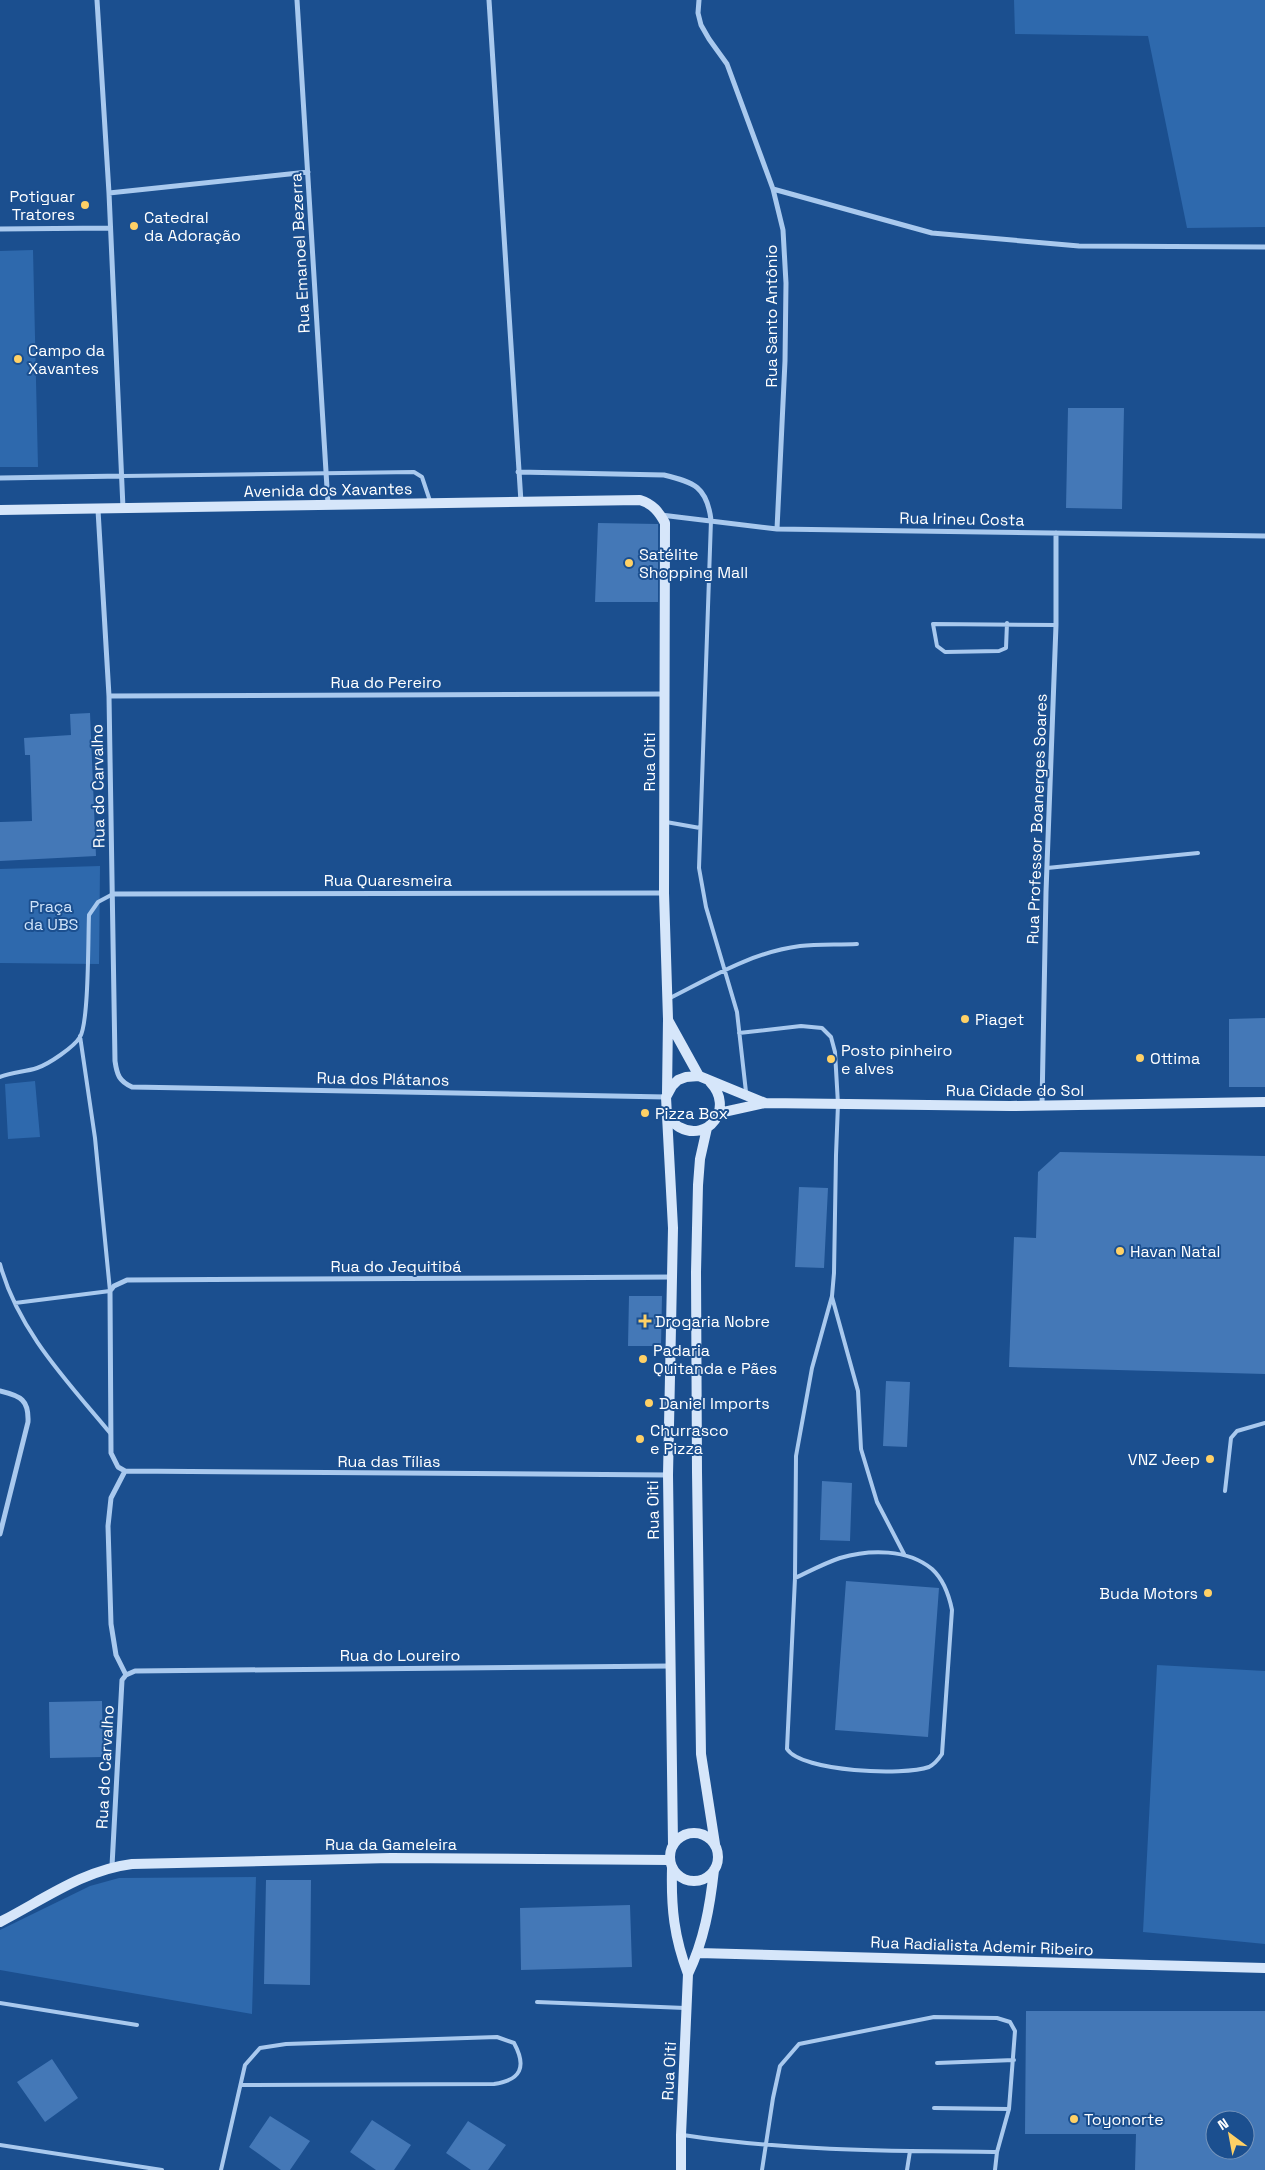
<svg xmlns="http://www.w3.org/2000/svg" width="1265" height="2170" font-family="'Space Grotesk',sans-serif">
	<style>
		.green { fill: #2e69ad }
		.building { fill: #4478b7; fill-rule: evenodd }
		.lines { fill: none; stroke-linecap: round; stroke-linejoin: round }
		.lane { stroke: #a9c9ee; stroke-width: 4 }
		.street { stroke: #a9c9ee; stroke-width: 5 }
		.secondary { stroke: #d6e6fa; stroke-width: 10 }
		.poi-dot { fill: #ffd166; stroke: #1b4f8f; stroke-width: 2 }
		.labels { text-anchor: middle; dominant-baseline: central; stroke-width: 4; stroke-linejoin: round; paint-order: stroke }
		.poi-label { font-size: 16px; fill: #fff; stroke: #1b4f8f; text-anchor: start }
		.street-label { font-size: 16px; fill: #fff; stroke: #1b4f8f }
		.park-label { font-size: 16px; fill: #cfe3fa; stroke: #1b4f8f }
	</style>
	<rect width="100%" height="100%" fill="#1b4f8f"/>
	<!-- green -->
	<path class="green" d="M1014,0H1265V227L1187,228L1148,36L1015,34Z
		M33,250L38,467H0V251Z
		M100,866L99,964L0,963V869Z
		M35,1081L40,1137L8,1139L5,1084Z
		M1157,1665L1265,1671V1944L1143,1932Z
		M256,1877L252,2014L0,1970V1930L90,1886L119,1878Z"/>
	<!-- building -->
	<path class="building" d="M1068,408H1124L1122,509L1066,508Z
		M598,523L658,524V602H595Z
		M90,713L96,856L0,861V822L32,821L30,755H25L24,738L71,735L70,714Z
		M1265,1018V1087H1229V1019Z
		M1060,1152L1265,1156V1374L1009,1367L1014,1237L1036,1238L1038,1172Z
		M799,1187L828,1188L824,1268L795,1267Z
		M629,1296H662L661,1346H628Z
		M886,1381L910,1382L907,1447L883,1446Z
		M822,1481L852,1483L850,1541L820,1540Z
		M846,1581L939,1588L928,1737L835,1730Z
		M102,1701L103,1757L50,1758L49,1702Z
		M266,1880H311L310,1985L264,1984Z
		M630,1905L632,1967L521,1970L520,1908Z
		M1026,2011H1265V2170H1135L1136,2134H1025ZM1215,2120H1245V2150H1215Z
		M52,2059L78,2098L45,2122L17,2082Z
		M270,2116L310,2141L290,2170H281L249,2147Z
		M372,2120L411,2145L394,2170H376L350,2152Z
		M468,2121L506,2145L488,2170H471L446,2153Z"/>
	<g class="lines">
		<!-- lane -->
		<path class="lane" d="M123,476L414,472L422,477L430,501
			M711,520L699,868L706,907L737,1012L746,1092
			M1007,623L1006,648L999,651L945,652L937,646L933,624L1056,625
			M666,822L700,828
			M1047,868L1198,853
			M668,999C710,978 752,952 800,946C818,944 838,945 857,944
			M739,1033L801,1026L822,1028L831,1037L835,1052L838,1104L836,1155L834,1273L832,1296L812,1368L796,1456L795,1578L787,1749C802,1772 904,1776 929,1767C935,1764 938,1760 942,1754L952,1610C949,1595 944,1580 932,1569C908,1549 870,1549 840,1558C825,1563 810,1571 795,1578
			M0,1077C12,1072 25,1072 37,1068C49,1064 74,1047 80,1037C89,1022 88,937 89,915L98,902L113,894
			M0,1264C18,1331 68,1382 111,1434
			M832,1297L858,1391L861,1449L877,1502L904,1554
			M15,1303L110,1291L95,1138L80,1036
			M1225,1491L1231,1438L1237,1431L1265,1423
			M537,2002L685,2008
			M0,2003L137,2025
			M937,2063L1014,2060
			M934,2108L1009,2109
			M683,2135C786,2151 892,2151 997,2152L995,2170
			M0,2145L162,2170
			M221,2170L245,2065L260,2048L286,2044L497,2037L514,2043C527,2067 521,2080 494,2084L241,2085
			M762,2170L773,2098L780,2066L799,2044L934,2017L997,2018L1010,2022L1015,2031L1009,2109L997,2152
			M907,2170L910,2151"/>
		<!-- street -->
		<path class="street" d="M97,0L109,193L123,508
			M297,0L328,504
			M489,0L521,502
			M699,0L698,13L701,25L709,39L727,64L773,189L783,230L786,283L785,361L777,529
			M773,189L932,233L1079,246L1265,247
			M109,193L308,172
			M0,229L110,228
			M518,472L664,475C694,482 707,487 711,520
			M0,478L123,476
			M98,510L109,696L115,1061C117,1075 119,1081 132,1087L666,1097
			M661,515L777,529L1265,536
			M109,696L664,694
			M113,894L664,893
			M1042,1105L1046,892L1056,625V533
			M0,1391C21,1396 29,1400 28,1422L0,1534
			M125,1471L111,1498L108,1526L111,1624L116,1655L126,1675
			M668,1475L125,1471L118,1467L111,1453L110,1291L114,1286L127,1280L672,1277
			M112,1866L122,1680L126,1675L135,1671L671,1666"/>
		<!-- secondary -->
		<path class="secondary" d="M0,510L640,500C653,504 659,512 665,523L664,893L668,1019L667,1093
			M668,1020L699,1076
			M719,1113L765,1103L1010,1106L1265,1102
			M668,1116C671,1119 675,1125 679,1127C708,1143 735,1108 710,1082
			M707,1128L700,1159L698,1185L696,1272L697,1472L701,1754L715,1844
			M670 1857a24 24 0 1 1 48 0a24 24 0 1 1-48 0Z
			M673,1844L668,1475L673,1228L666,1097L672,1086L678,1080L686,1077L699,1076L765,1103
			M672,1868C671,1908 674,1937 688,1974
			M0,1922C43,1900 83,1870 132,1864L391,1858L670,1860
			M698,1953L1265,1968
			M681,2170V2135L688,1974C704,1941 710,1906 714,1870"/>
	</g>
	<!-- markers -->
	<g class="poi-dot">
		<circle cx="85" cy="205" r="5"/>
		<circle cx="134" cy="226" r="5"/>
		<circle cx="18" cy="359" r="5"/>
		<circle cx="629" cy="563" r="5"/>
		<circle cx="965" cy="1019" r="5"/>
		<circle cx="1140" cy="1058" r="5"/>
		<circle cx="831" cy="1059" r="5"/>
		<circle cx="645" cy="1113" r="5"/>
		<circle cx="1120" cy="1251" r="5"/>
		<path d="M642.5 1313.5h5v5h5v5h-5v5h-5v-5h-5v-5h5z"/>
		<circle cx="643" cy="1359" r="5"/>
		<circle cx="649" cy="1403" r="5"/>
		<circle cx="640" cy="1439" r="5"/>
		<circle cx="1210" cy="1459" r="5"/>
		<circle cx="1208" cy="1593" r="5"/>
		<circle cx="1074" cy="2119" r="5"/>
	</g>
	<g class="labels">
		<!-- poi labels -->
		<g class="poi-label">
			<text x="75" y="196" text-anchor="end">Potiguar<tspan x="75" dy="18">Tratores</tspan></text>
			<text x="144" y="217">Catedral<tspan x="144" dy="18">da Adoração</tspan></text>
			<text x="28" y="350">Campo da<tspan x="28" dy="18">Xavantes</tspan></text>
			<text x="639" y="554">Satélite<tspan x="639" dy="18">Shopping Mall</tspan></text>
			<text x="975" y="1019">Piaget</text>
			<text x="841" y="1050">Posto pinheiro<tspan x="841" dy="18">e alves</tspan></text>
			<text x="1150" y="1058">Ottima</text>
			<text x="655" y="1113">Pizza Box</text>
			<text x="1130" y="1251">Havan Natal</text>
			<text x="655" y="1321">Drogaria Nobre</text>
			<text x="653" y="1350">Padaria<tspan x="653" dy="18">Quitanda e Pães</tspan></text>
			<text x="659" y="1403">Daniel Imports</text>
			<text x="650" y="1430">Churrasco<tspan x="650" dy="18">e Pizza</tspan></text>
			<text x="1200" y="1459" text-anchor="end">VNZ Jeep</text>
			<text x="1198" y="1593" text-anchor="end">Buda Motors</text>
			<text x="1084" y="2119">Toyonorte</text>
		</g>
		<!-- street labels -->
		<g class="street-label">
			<text transform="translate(300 253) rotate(-93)">Rua Emanoel Bezerra</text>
			<text transform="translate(771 316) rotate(-90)">Rua Santo Antônio</text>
			<text transform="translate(328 490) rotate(-1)">Avenida dos Xavantes</text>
			<text transform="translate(962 519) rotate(1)">Rua Irineu Costa</text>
			<text x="386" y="682">Rua do Pereiro</text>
			<text transform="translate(649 762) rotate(-90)">Rua Oiti</text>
			<text transform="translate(98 786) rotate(-91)">Rua do Carvalho</text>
			<text transform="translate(1037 819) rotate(-88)">Rua Professor Boanerges Soares</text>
			<text x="388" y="880">Rua Quaresmeira</text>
			<text transform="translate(383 1079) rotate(1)">Rua dos Plátanos</text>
			<text x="1015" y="1090">Rua Cidade do Sol</text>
			<text x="396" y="1266">Rua do Jequitibá</text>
			<text x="389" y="1461">Rua das Tílias</text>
			<text transform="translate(653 1510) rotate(-91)">Rua Oiti</text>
			<text x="400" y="1655">Rua do Loureiro</text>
			<text transform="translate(105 1767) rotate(-87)">Rua do Carvalho</text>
			<text x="391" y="1844">Rua da Gameleira</text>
			<text transform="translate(982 1946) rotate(2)">Rua Radialista Ademir Ribeiro</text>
			<text transform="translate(669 2071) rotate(-87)">Rua Oiti</text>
		</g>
		<!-- park labels -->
		<g class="park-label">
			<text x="51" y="906">Praça<tspan x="51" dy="18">da UBS</tspan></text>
		</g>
	</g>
	<!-- north arrow -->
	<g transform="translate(1230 2135) rotate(328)"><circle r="24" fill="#1b4f8f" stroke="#7695bc"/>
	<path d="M0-4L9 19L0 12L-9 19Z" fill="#ffd166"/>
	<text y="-8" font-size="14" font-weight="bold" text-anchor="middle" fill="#ffffff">N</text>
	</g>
</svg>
